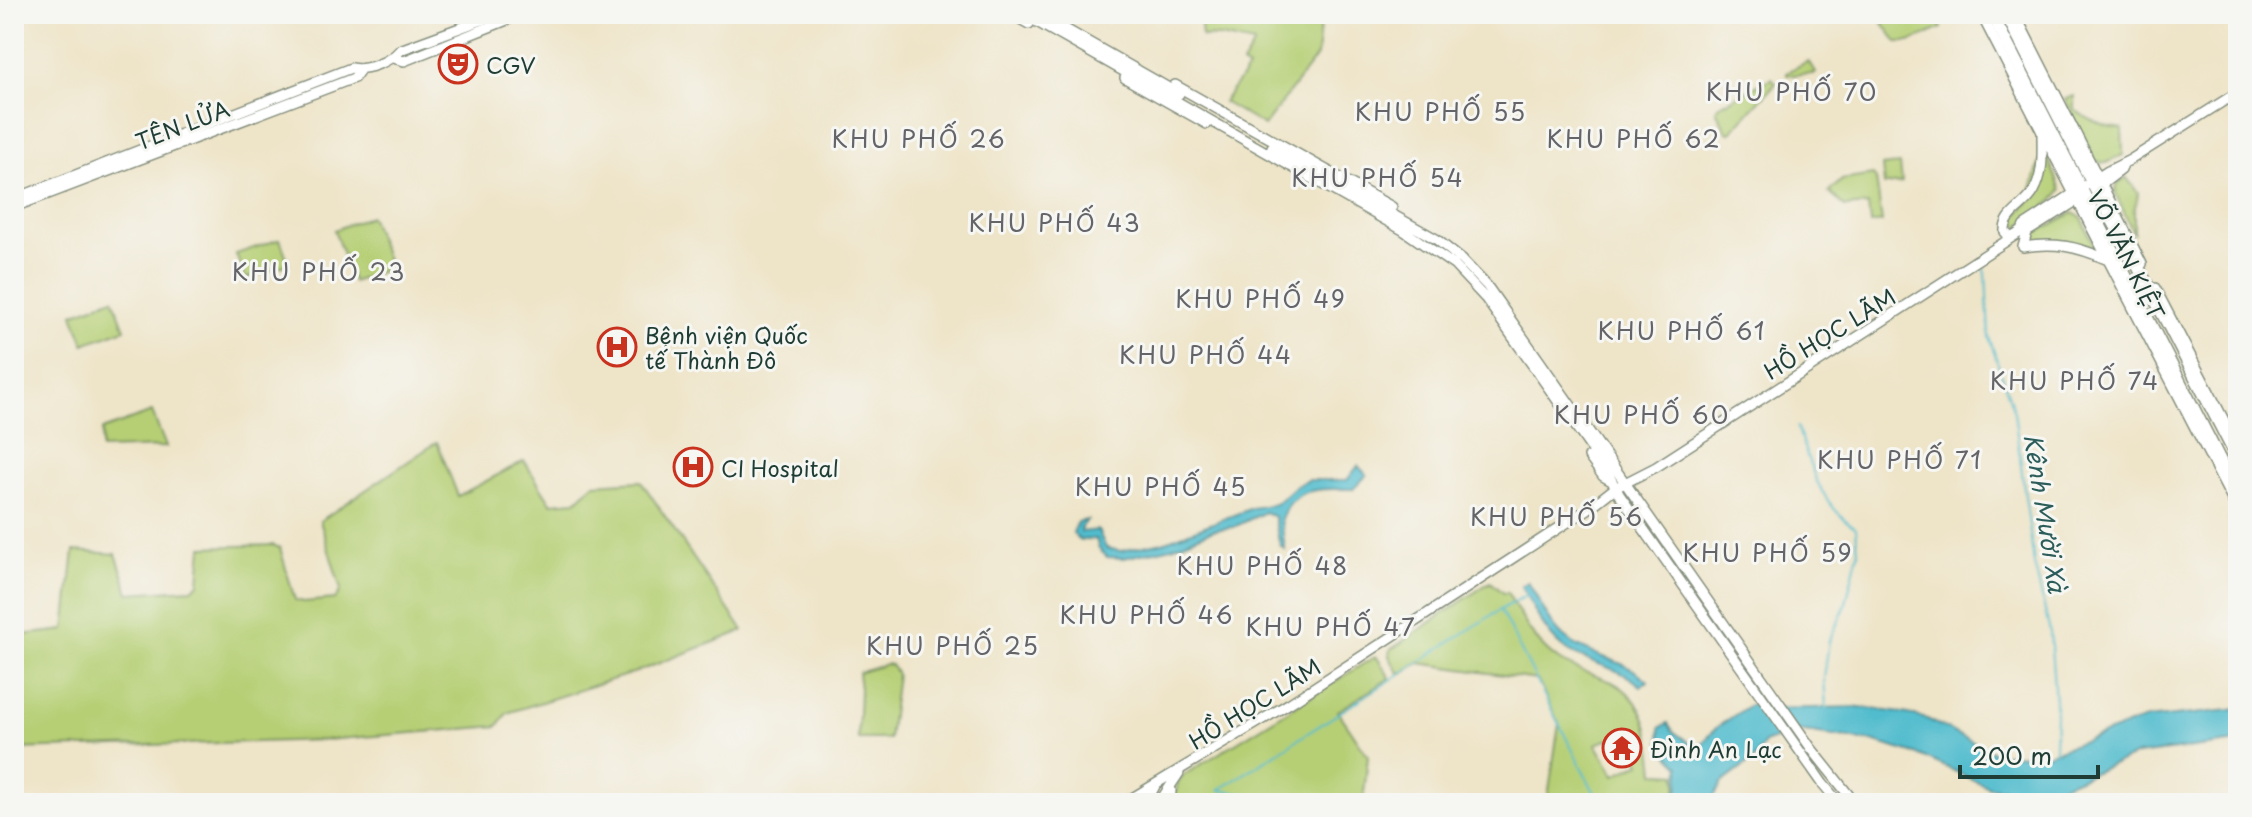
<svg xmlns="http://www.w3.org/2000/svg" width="2252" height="817" font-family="'Playpen Sans',sans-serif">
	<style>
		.green { fill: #b6cf74; stroke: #6a8654; stroke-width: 2; fill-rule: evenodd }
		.water { fill: #51bccd; stroke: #387c80; stroke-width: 2 }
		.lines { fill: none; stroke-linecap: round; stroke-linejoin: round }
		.stream { stroke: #51bccd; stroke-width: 2 }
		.major-casing { stroke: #86907e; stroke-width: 12 }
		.highway-casing { stroke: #86907e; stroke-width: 14 }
		.major { stroke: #fff; stroke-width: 9 }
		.highway { stroke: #fff; stroke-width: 11 }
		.labels { text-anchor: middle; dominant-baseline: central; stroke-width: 6; stroke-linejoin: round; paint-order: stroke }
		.poi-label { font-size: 22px; fill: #1f3d34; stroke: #f6f6f2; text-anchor: start }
		.street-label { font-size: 22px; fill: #1f3d34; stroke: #f6f6f2 }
		.neighbourhood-label { font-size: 24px; letter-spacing: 2px; fill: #656469; stroke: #f6f6f2 }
		.water-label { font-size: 24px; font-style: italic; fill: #2c5d5a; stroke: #f6f6f2 }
	</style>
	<rect width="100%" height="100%" fill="#f6f6f2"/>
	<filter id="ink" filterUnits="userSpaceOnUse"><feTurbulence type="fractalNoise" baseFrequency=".0125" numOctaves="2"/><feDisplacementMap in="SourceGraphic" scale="16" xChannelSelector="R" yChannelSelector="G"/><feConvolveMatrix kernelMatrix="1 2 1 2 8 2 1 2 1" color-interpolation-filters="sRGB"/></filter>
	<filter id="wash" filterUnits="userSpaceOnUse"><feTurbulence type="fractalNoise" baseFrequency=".006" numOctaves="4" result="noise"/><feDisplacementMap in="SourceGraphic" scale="32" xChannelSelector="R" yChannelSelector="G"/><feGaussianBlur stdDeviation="1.8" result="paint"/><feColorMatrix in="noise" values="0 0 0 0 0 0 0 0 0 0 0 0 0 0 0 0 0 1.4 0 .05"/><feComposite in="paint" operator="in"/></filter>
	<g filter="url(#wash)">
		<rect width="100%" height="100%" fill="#eee4c8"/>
		<!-- green -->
		<path class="green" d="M1200,14H1321L1317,56L1264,126L1223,102L1248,69L1242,64L1254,44C1235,41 1222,35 1202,37Z
			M1900,14H1935L1942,28L1910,42H1897L1883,23Z
			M1808,61L1816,73L1814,74L1787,75V72Z
			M1772,78L1776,83L1730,133L1727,132L1716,110L1718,106Z
			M2074,96V109C2089,121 2103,126 2122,129L2123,155L2106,163L2095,161L2065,99Z
			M2044,148L2061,190L2054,200L2010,233L2009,223L2028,203Z
			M1900,164L1902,183L1884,185L1882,166Z
			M1873,175L1876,179L1882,222L1870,224L1868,205L1845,207L1829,192L1842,180Z
			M2126,177L2138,193L2134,211V234L2115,193L2117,185Z
			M2073,213L2082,218L2097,252C2072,243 2054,239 2029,243L2030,236Z
			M370,216L390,268L353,282L334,230Z
			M280,239L289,264L245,279L236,254Z
			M113,298L125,329L84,344L73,314Z
			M152,412L166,447L101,449L102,430Z
			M437,442L458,496L524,461L551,503L576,501L594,484L641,481L743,631L636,672L507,713L498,726L325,740L14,749V636L65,630L74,551L116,554L129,593L192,589L199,583L202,547L273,545L280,548L295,600L304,602L335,599L341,590L320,521Z
			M1490,582L1504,594L1507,592C1522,618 1535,645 1560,661C1576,670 1595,675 1612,682C1647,699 1652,739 1655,773L1677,774V788L1670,803H1547L1559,724L1537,680L1419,663L1403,673L1398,672L1389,656L1390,650ZM1623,734L1629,738L1641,763L1615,775L1596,744Z
			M1376,656L1390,678L1338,711L1368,756L1363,803H1173L1178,783L1184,775Z
			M886,664L891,665L897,674L889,739H858L860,689L858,673Z"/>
		<!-- water -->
		<path class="water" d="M1358,466L1367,475L1353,489C1322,490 1295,483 1281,519L1285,549L1280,545L1274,517L1265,512L1234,527L1213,530L1172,547L1124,558L1107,557L1099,549L1096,539L1079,540L1073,533L1077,522L1087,520L1081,527V532L1098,530L1106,548L1121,551L1163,542L1252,508L1275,504L1297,485L1309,480H1347Z
			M1528,582C1540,601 1550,627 1568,640C1593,658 1626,659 1648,681L1641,686C1620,667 1592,665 1568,651C1546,638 1534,608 1521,586Z
			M1756,701L1762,709L1860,707L1908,714L1927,719L1997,754L2044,755L2146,719L2238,709V742L2137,755L2042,793L1989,787L1922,756L1875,742L1797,731L1764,743L1755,758L1722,783L1710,803H1672L1679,788L1680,766L1661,747L1660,728L1668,723L1673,731L1698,749L1717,727Z"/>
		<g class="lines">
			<!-- stream -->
			<path class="stream" d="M1983,262L1986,274L1989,337L2014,412L2034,564L2050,632L2056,714L2055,751
				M1797,427C1811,466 1819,504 1856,528L1858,553L1845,607L1829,641L1824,678L1826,708
				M1500,610L1600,803
				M1219,790L1500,610L1529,594
				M1220,790L1294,803"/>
		</g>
	</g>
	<g filter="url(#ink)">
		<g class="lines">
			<defs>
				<path id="major" d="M1011,14L1029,24
					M1023,14L1403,230L1454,265L1486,299L1605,468L1619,494L1823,784L1839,803
					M1039,14L1179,94
					M1981,14L2238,511
					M2015,14L2142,264
					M393,58L404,61L522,14
					M1125,78L1207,124
					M1175,85L1392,207
					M1272,147L1436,239L1462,260L1487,286L1811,748L1855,803
					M2097,188L2121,170L2123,164
					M14,199L351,68C366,71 390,62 400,50L498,14
					M14,207L354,78L360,70
					M2022,231L2027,232L2081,198
					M2027,232L2023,247C2055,242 2076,246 2106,259
					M2011,238L2005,232C2004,213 2026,207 2034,191C2044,173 2042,153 2042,133
					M2155,288L2238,447
					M1589,457L1603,476L1610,480
					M1124,803L1290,703L1588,509L1615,488L1656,467L2011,238L2022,231L2024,226L2108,171L2130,160L2238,92
					M1146,803L1155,786
					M1159,803L1179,773"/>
				<path id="highway" d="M1992,14L2238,495
					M2006,14L2095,189L2135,261L2238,460
					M1169,803L1170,790"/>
			</defs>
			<!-- major casing -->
			<use href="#major" class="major-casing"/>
			<!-- highway casing -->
			<use href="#highway" class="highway-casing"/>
			<!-- major -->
			<use href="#major" class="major"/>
			<!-- highway -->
			<use href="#highway" class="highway"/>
		</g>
	</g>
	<!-- icons -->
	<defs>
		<symbol id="theatre-ring" viewBox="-11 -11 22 22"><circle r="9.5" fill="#f6f6f2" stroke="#c8321e" stroke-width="1.5"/><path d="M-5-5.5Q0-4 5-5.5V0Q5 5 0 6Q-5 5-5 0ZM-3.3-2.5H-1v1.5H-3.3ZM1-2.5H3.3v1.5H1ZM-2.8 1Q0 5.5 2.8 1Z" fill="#c8321e"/></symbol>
		<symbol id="hospital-ring" viewBox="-11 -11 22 22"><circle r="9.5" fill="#f6f6f2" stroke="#c8321e" stroke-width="1.5"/><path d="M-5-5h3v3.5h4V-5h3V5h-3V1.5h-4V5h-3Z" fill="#c8321e"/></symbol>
		<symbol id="temple-ring" viewBox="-11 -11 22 22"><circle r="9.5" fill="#f6f6f2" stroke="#c8321e" stroke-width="1.5"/><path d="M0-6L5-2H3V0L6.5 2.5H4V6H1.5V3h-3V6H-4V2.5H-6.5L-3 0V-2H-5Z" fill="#c8321e"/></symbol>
	</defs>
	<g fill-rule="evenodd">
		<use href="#theatre-ring" x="436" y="42" width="44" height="44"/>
		<use href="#hospital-ring" x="595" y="325" width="44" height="44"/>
		<use href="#hospital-ring" x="671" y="445" width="44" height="44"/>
		<use href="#temple-ring" x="1600" y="726" width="44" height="44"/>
	</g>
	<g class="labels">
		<!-- poi labels -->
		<g class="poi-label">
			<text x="486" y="64">CGV</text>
			<text x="645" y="334">Bệnh viện Quốc<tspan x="645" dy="25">tế Thành Đô</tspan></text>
			<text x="721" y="467">CI Hospital</text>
			<text x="1650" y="748">Đình An Lạc</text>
		</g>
		<!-- street labels -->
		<g class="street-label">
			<text transform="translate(182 124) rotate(-21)">TÊN LỬA</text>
			<text transform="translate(2127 254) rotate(63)">VÕ VĂN KIỆT</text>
			<text transform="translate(1829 333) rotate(-32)">HỒ HỌC LÃM</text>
			<text transform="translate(1254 703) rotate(-32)">HỒ HỌC LÃM</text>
		</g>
		<!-- neighbourhood labels -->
		<g class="neighbourhood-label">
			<text x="1792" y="91">KHU PHỐ 70</text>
			<text x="1441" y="111">KHU PHỐ 55</text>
			<text x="919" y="138">KHU PHỐ 26</text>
			<text x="1634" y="138">KHU PHỐ 62</text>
			<text x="1378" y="177">KHU PHỐ 54</text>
			<text x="1055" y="222">KHU PHỐ 43</text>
			<text x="319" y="271">KHU PHỐ 23</text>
			<text x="1261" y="298">KHU PHỐ 49</text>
			<text x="1682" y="330">KHU PHỐ 61</text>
			<text x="1206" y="354">KHU PHỐ 44</text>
			<text x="2075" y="380">KHU PHỐ 74</text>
			<text x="1642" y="414">KHU PHỐ 60</text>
			<text x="1900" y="459">KHU PHỐ 71</text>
			<text x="1161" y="486">KHU PHỐ 45</text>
			<text x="1557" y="516">KHU PHỐ 56</text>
			<text x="1768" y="552">KHU PHỐ 59</text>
			<text x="1263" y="565">KHU PHỐ 48</text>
			<text x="1147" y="614">KHU PHỐ 46</text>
			<text x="1331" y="626">KHU PHỐ 47</text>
			<text x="953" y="645">KHU PHỐ 25</text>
		</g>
		<!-- water labels -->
		<g class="water-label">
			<text transform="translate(2046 513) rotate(81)">Kênh Mười Xà</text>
		</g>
	</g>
	<!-- margin -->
	<rect width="2252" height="817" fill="none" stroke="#f6f6f2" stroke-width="48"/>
	<!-- scale -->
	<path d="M1960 765v12h138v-12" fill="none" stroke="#1f3d34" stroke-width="4"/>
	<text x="1972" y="765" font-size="24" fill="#1f3d34" stroke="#f6f6f2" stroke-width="6" paint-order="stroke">200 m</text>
</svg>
